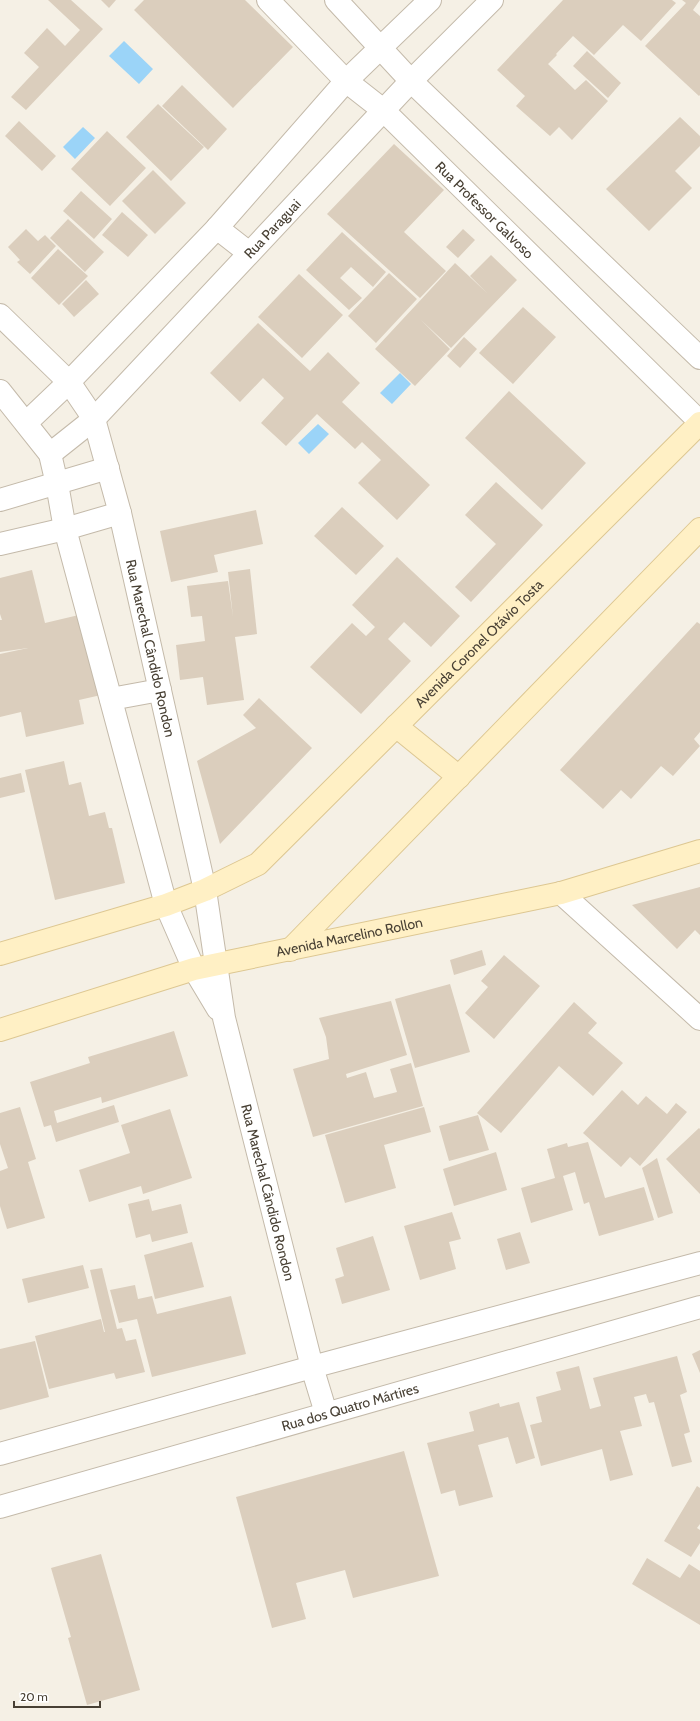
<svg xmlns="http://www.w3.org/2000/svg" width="700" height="1721" font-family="Cabin,sans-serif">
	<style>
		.water { fill: #9bd4f8 }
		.building { fill: #dbcebd }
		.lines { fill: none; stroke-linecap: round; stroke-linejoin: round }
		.street-casing { stroke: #c4baaa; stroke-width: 24 }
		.secondary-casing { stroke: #ddc792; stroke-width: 24 }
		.street { stroke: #fff; stroke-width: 22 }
		.secondary { stroke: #fff0c5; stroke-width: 22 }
		.labels { text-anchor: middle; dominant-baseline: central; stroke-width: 3; stroke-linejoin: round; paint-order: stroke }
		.street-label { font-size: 14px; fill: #484034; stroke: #fff }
	</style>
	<rect width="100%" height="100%" fill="#f5f0e5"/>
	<!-- water -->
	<path class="water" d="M124,41L153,69L139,84L109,56Z
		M83,127L95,138L75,159L63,147Z
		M400,373L411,384L392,404L380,393Z
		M318,424L329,434L309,454L298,443Z"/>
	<!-- building -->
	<path class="building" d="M48,0H71L103,29L26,110L11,97L39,67L24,53L47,28L65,46L80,30Z
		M101,0H116L109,8Z
		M144,0H245L293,47L233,108L134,10Z
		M563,0H672L676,3L641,41L623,25L594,55L573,36L556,54L557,55L548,64L575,90L586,80L608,101L572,140L559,127L550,136L516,106L525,96L497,70Z
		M682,0H700L693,10L700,16V95L699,96L645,46L686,3Z
		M587,51L621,83L608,98L573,66Z
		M182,85L227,129L208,150L162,106Z
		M158,104L204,147L171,181L126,137Z
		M680,117L700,136V146L675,171L692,188L649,231L606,189Z
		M19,121L56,156L42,171L5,136Z
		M107,131L146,168L110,206L71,169Z
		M394,144L444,190L404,232L446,271L420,298L327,214Z
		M153,170L186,203L155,234L122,201Z
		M81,191L112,219L94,239L63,211Z
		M122,212L148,235L128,257L102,235Z
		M68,219L104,252L85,272L50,238Z
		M26,229L38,241L45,235L56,246L30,274L17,262L20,260L8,247Z
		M463,229L475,240L458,258L446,247Z
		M342,232L386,272L373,287L351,267L340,278L362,298L349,310L306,270Z
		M58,249L88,276L59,305L31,278Z
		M491,255L517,280L451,348L421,320L450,349L415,386L375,349L455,263L487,293L470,276Z
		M389,273L417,299L376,343L348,316Z
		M299,274L343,315L302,358L258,317Z
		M86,280L99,294L74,317L62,304Z
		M523,307L556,337L513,384L479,353Z
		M258,323L310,371L328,352L360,383L342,402L430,485L397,520L358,483L381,460L362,442L355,449L317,414L286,446L261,423L284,398L263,378L240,402L210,373Z
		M464,337L477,349L460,368L447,356Z
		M509,391L586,463L542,510L465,438Z
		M496,482L543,525L471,602L455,587L496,544L465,515Z
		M342,507L384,546L356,575L314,536Z
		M256,510L263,544L214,555L218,572L171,582L160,531Z
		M397,557L460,616L431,647L404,622L388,639L411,661L361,714L310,667L352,623L366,636L375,627L352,605Z
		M250,569L257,634L235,637L244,700L207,705L203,677L180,680L176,645L205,641L202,616L191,617L187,586L228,581L233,617L228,572Z
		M32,570L45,623L83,614L101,695L79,700L84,724L26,737L21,712L0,717V654L28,648L0,652V620H2L0,614V578Z
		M697,622L700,624V732L694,739L700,746L673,776L661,766L631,799L621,790L603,809L560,770Z
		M259,698L312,748L220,844L197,761L256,728L243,715Z
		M64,761L69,785L81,782L89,816L105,812L109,828H112L125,883L55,900L25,770Z
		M21,773L25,792L0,798V778Z
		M700,887V935L695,930L677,949L632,905Z
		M482,950L486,965L454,975L450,960Z
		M504,955L540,986L494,1039L465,1013L488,987L481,981Z
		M450,984L470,1052L415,1068L395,999Z
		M391,1001L407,1055L346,1074L347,1078L366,1072L374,1098L397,1092L390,1069L411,1063L423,1106L313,1137L293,1069L329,1059L326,1037L319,1018Z
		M574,1002L597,1023L588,1033L623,1063L593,1096L559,1066L501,1133L477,1113Z
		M174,1031L188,1076L102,1103L101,1097L54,1111L57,1123L114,1105L119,1122L56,1142L51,1125L44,1127L30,1082L90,1063L88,1057Z
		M622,1090L638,1105L646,1096L667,1114L676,1103L687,1112L640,1166L630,1157L621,1167L583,1133Z
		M20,1107L36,1159L28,1162L45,1218L7,1229L0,1206V1171L8,1168L0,1144V1113Z
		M424,1107L431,1132L384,1145L396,1188L345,1203L325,1135Z
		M170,1109L192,1178L143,1194L141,1186L89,1202L79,1170L130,1153L121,1125Z
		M478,1115L489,1150L449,1161L439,1126Z
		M699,1128L700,1129V1194L666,1159Z
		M588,1142L605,1198L644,1187L654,1220L599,1236L589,1202L584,1204L575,1172L563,1176L573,1210L531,1223L521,1188L555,1178L547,1149L567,1143L568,1147Z
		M496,1152L507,1190L454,1206L443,1169Z
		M657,1158L673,1213L658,1218L642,1168Z
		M149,1199L152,1211L181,1204L188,1233L152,1242L150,1234L136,1238L128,1204Z
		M452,1212L461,1239L449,1242L456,1269L420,1280L404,1226Z
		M520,1232L530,1263L506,1270L497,1239Z
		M373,1236L390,1290L342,1304L335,1279L344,1276L336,1248Z
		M192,1242L204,1287L155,1299L144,1255Z
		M83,1265L89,1288L28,1303L22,1279Z
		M102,1268L117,1329L122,1328L126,1341L136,1339L145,1372L116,1379L114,1373L49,1389L35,1336L101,1319L104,1332H105L90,1270Z
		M135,1285L138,1299L152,1296L157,1314L231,1296L246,1354L152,1377L137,1319L119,1323L110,1290Z
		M35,1341L49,1397L0,1410V1349Z
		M700,1350V1373L692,1354Z
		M677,1356L687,1392L680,1395L690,1432L684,1434L692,1462L672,1467L654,1402L649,1403L646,1394L634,1397L642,1426L620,1431L633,1475L610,1481L602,1449L541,1466L530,1425L542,1422L536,1397L561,1390L556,1372L579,1366L590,1409L601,1406L593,1378Z
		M519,1402L535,1458L516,1464L508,1437L478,1445L493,1497L459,1506L455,1490L441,1494L427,1443L474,1431L469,1412L499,1403L500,1407Z
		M404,1451L439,1576L353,1598L345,1570L296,1583L306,1619L272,1628L236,1497Z
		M697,1486L700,1488V1524L697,1528L700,1530V1543L691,1557L664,1541Z
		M101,1554L140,1690L87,1705L68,1638L71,1637L51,1568Z
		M647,1558L680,1578L689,1564L700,1571V1625L632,1584Z"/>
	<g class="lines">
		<defs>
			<g id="street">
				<path id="s1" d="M268,0L346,81L383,110L700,422"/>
				<path d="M336,0L411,81L700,358"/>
				<path d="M217,228L249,253"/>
				<path id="s2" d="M0,315L69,382L94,419L120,513L205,890L224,1018L312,1367L326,1413"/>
				<path d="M0,391L50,454L57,484L65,529L166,905L194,969L218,1009"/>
				<path d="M26,423L69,382L217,228L346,81L430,0"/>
				<path id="s3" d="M50,454L94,419L411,81L492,0"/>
				<path d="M0,500L108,468"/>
				<path d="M0,544L65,529L120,513"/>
				<path d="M111,699L160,690"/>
				<path d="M561,893L700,1019"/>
				<path d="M0,1454L312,1367L700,1263"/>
				<path id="s4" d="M0,1507L700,1307"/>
			</g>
			<g id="secondary">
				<path d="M396,726L459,777"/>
				<path d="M290,950L700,529"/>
				<path id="s5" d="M0,954L166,905L205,890L258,864L700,423"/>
				<path id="s6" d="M0,1030L194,969L561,893L700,851"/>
			</g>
		</defs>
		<!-- street casing -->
		<use href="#street" class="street-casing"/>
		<!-- secondary casing -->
		<use href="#secondary" class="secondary-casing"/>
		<!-- street -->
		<use href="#street" class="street"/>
		<!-- secondary -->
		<use href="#secondary" class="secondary"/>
	</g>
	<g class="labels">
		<!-- street labels -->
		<g class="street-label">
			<text stroke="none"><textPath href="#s1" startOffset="302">Rua Professor Galvoso</textPath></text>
			<text stroke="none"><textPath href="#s3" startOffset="317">Rua Paraguai</textPath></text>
			<text stroke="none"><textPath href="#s5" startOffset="586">Avenida Coronel Otávio Tosta</textPath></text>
			<text stroke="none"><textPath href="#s2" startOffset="377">Rua Marechal Cândido Rondon</textPath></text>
			<text stroke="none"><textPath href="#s6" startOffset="362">Avenida Marcelino Rollon</textPath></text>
			<text stroke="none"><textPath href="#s2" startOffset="934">Rua Marechal Cândido Rondon</textPath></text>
			<text stroke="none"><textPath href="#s4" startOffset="364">Rua dos Quatro Mártires</textPath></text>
		</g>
	</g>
	<!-- scale -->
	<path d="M14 1701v6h86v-6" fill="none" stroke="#484034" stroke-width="2"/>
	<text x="20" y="1701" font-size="12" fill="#484034" stroke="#ffffff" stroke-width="3" paint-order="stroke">20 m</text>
</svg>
